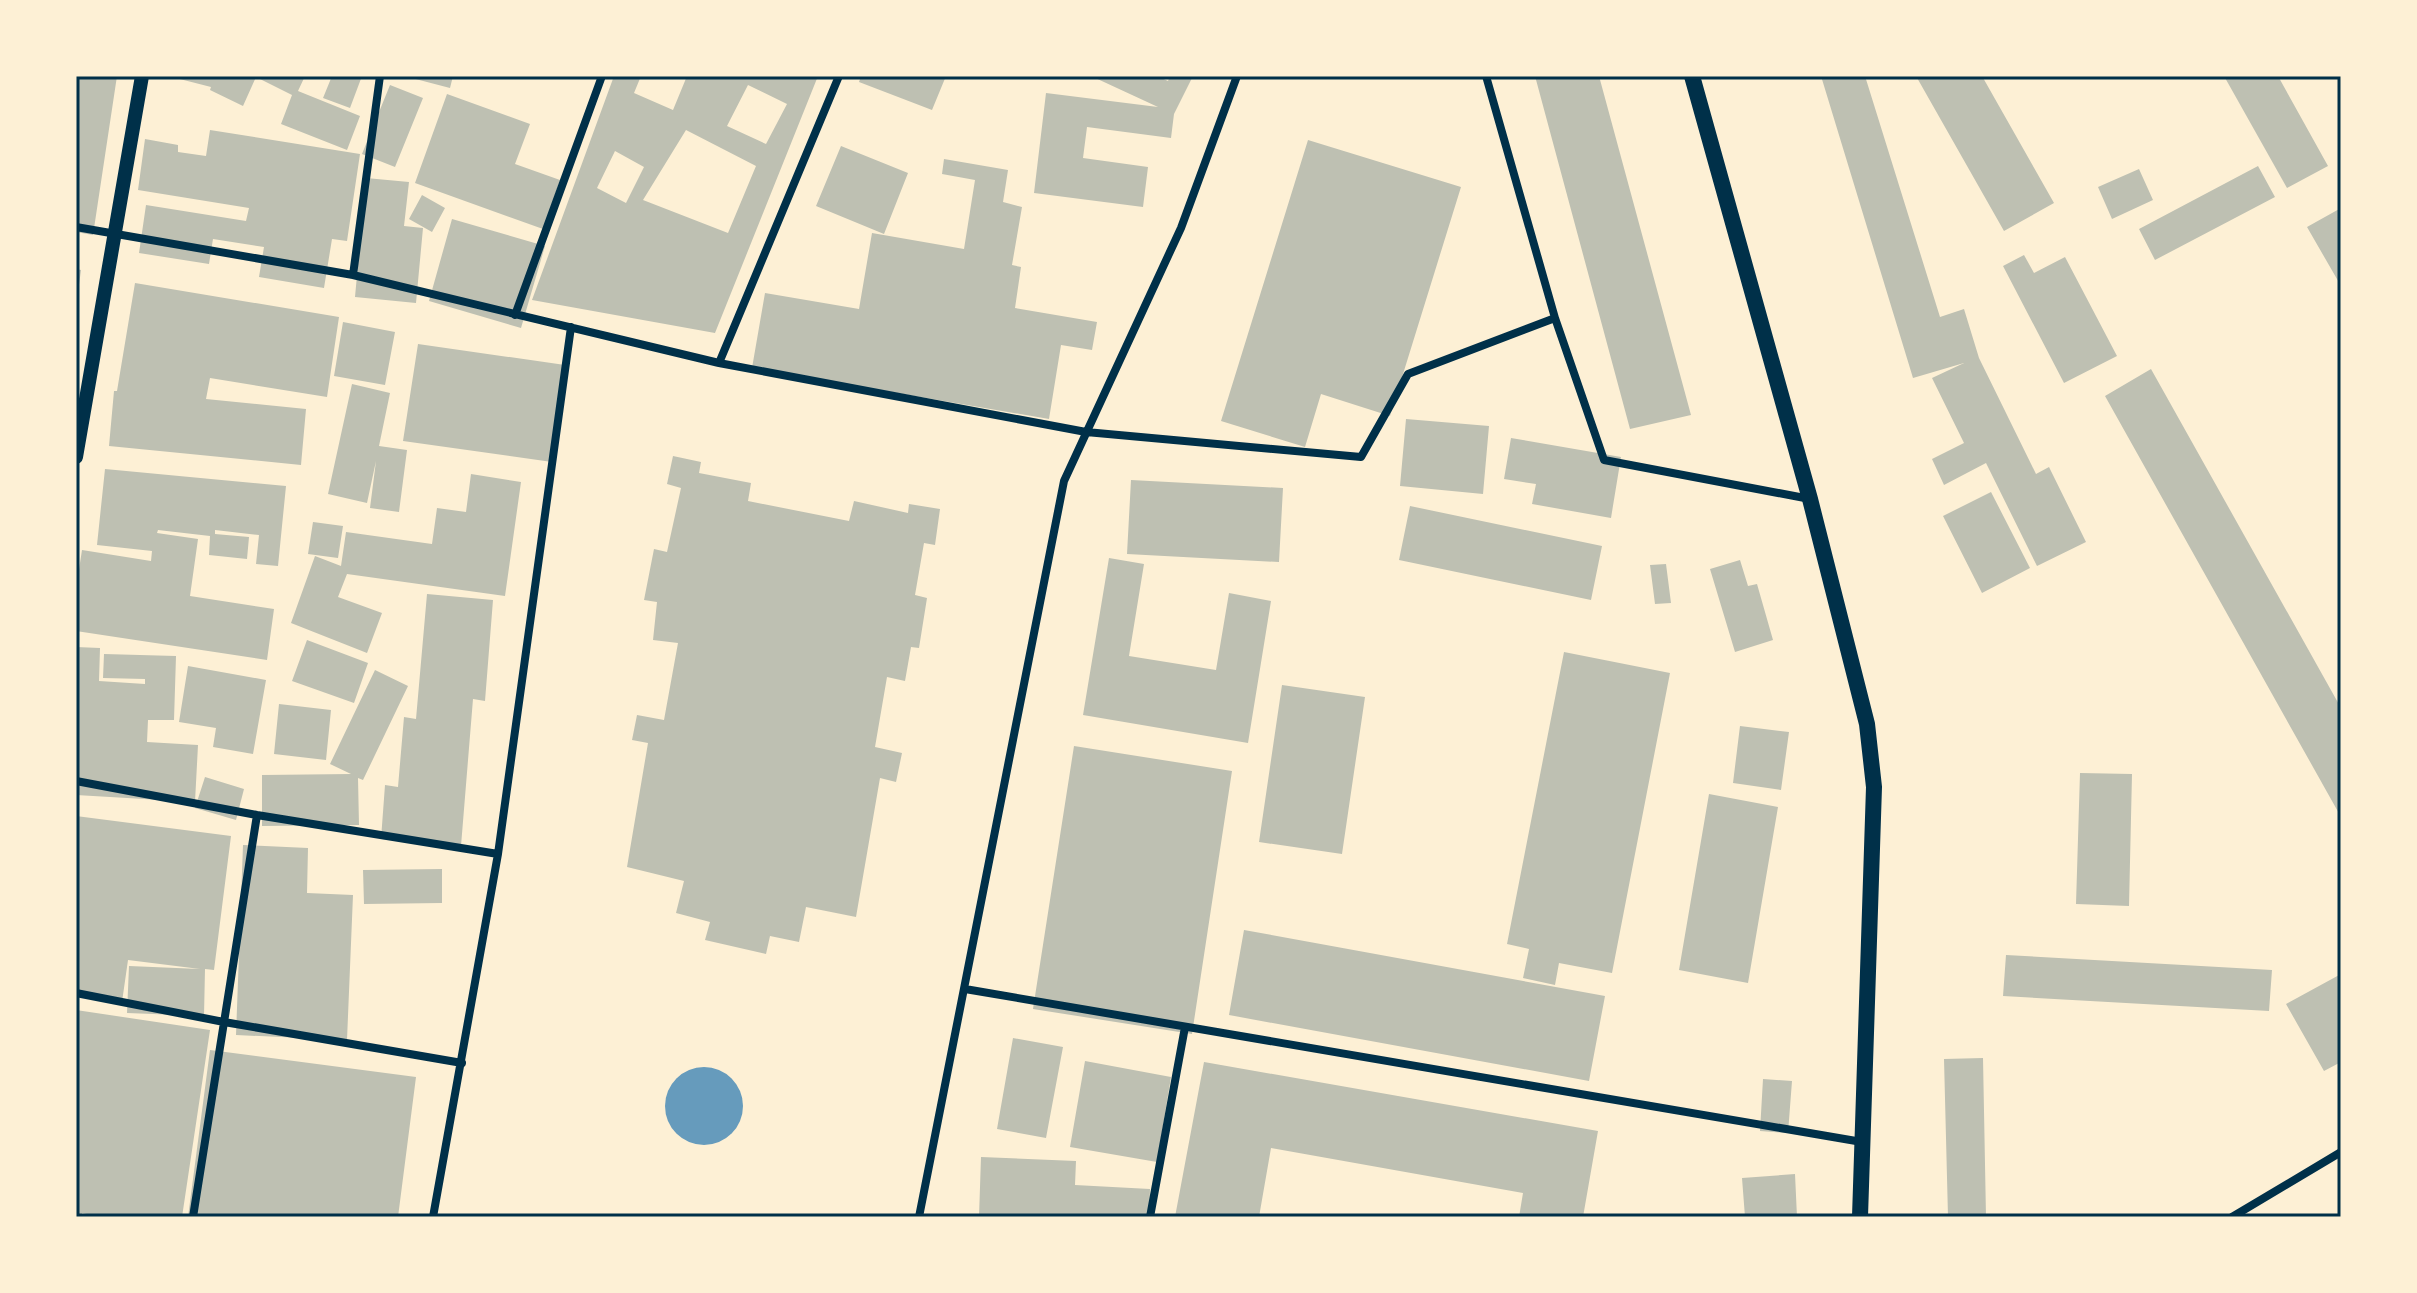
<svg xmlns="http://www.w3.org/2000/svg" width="2417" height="1293" font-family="'Exo 2',sans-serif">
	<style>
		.water { fill: #669bbc }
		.building { fill: #bec0b2; fill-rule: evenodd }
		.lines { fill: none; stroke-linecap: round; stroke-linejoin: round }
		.minor { stroke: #003049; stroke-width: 8 }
		.tertiary { stroke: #003049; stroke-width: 14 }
		.secondary { stroke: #003049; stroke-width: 16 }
		.neatline { fill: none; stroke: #003049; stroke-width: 3 }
	</style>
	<rect width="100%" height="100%" fill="#fdf0d5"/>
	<!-- water -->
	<path class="water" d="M665 1106a39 39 0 1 1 78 0a39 39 0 1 1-78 0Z"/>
	<!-- building -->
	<path class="building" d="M76,76H117L93,235L76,232Z
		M168,76H305L298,91L360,116L347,150L281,124L292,95L256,77L243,106L210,90L211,87Z
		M332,76H362L350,108L323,98Z
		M404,76H453L450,88Z
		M614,76H641L634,93L673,110L687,76H818L715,333L532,300ZM748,85L787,104L766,144L727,126ZM686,130L756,166L728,233L643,200ZM615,151L644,167L626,203L597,188Z
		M861,76H946L932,110L859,82Z
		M1091,76H1157L1168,81L1170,76H1193L1174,114L1171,138L1087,127L1083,158L1148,167L1143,207L1034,193L1046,93L1158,107Z
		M1535,76H1599L1691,415L1630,429Z
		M1821,76H1865L1940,317L1964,309L1979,358L2036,474L2049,467L2086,542L2037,566L1986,463L1944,485L1932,459L1964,443L1932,378L1964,363L1913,378Z
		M1916,76H1982L2054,203L2004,231Z
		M2224,76H2278L2328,166L2287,188Z
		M390,85L423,98L395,167L362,154Z
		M447,94L530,124L515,164L560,180L543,229L415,183Z
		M210,130L360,154L347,241L332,239L324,288L259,277L264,247L213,239L209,264L139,253L146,205L246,221L249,208L138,190L145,139L178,145V152L206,156Z
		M1308,140L1461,187L1390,416L1321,394L1305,447L1221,421Z
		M841,146L908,173L884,234L816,206Z
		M944,159L1008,170L1003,202L1022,207L1012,265L1021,267L1015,308L1097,322L1092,350L1061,345L1049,419L752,368L765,293L859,309L872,233L964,249L975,180L942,174Z
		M2258,166L2275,197L2155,260L2139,229Z
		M2139,169L2153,200L2112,219L2098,187Z
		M366,178L409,182L404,226L423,228L416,303L355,297Z
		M422,195L445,208L432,232L409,219Z
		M2341,208V286L2307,227Z
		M452,219L545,246L521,328L429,301Z
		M2024,255L2034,273L2065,257L2117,356L2064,383L2003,266Z
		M76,269L81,270L78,292H76Z
		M135,283L339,317L327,397L210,378L206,399L306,409L301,465L109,446L114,391H117Z
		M343,322L395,332L385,385L334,376Z
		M418,344L565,365L552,462L403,441Z
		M2151,369L2341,708V817L2105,396Z
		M352,384L390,393L379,446L407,450L399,512L370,508L376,461L367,503L328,494Z
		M1406,419L1489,426L1483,494L1400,486Z
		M1511,438L1621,457L1611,518L1532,504L1536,484L1504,479Z
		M673,456L701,462L699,473L751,483L748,501L849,521L854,501L908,513L909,504L940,509L935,545L924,543L915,595L927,598L919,648L911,647L905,681L887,677L875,747L902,753L896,782L880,778L856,917L806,907L799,942L770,936L766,954L705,940L710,922L676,913L684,881L627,867L648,743L632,740L637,715L664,720L678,643L653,640L657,602L644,600L654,549L667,552L681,488L667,484Z
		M105,469L286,486L278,566L256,564L259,535L215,530V534L249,537L247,559L209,555L210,536L158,530L157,533L198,539L190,596L274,609L267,660L76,631V589L82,550L151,561L152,551L97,545Z
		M471,474L521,482L505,596L347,574L338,597L382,613L367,653L291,623L315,556L341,566L346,532L432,544L437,508L466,512Z
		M1131,480L1283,488L1279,562L1127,554Z
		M1991,492L2030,568L1982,593L1943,516Z
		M1410,506L1602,546L1591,600L1399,560Z
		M313,522L343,526L338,558L308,554Z
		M1109,558L1144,564L1129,656L1216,670L1229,593L1271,601L1248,743L1083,715Z
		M1740,560L1748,586L1757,584L1773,640L1735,652L1710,569Z
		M1666,564L1671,603L1655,604L1650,565Z
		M427,594L493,600L485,701L473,699L461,846L381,839L385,785L398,787L404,717L416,719Z
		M307,640L368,663L354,703L292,681Z
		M76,647L100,648L99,681L145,684V679L103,678L104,654L176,656L174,720H148L147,742L198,745L195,802L76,795Z
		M1564,652L1670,673L1612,973L1559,963L1555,985L1523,978L1529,949L1507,944Z
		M188,666L266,680L253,754L213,747L216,728L179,722Z
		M375,670L408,686L363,780L358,778L359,825L262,826V775L351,774L330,764Z
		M1282,685L1365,697L1342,854L1259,842Z
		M279,704L331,710L326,760L274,754Z
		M1740,726L1789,732L1781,790L1733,783Z
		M1074,746L1232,771L1192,1034L1033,1009Z
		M2080,773L2132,774L2129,906L2076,904Z
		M205,777L244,789L236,820L195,808Z
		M1709,794L1778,807L1748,983L1679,970Z
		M76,816L231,836L214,970L205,969L204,1016L127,1013L129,966L200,969L128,960L122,1002L76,996Z
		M243,845L308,848L307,893L353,895L347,1040L236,1035Z
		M442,869V903L364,904L363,870Z
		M1244,930L1605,996L1589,1081L1229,1015Z
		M2006,955L2272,970L2269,1011L2003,996Z
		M2341,974V1062L2324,1071L2286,1004Z
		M76,1010L210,1030L182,1217H101L82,1213V1217H76Z
		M1013,1038L1063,1047L1046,1138L997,1129Z
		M210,1050L416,1077L398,1217H188Z
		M1983,1058L1986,1217H1948L1944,1059Z
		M1085,1061L1171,1077L1157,1162L1070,1147Z
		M1204,1062L1598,1131L1583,1217H1519L1523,1193L1271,1148L1259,1217H1175Z
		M1763,1079L1792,1081L1788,1133L1760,1131Z
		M981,1157L1076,1161L1075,1185L1150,1189L1149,1217H979Z
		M1795,1174L1797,1217H1745L1742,1178Z"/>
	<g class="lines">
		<!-- minor -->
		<path class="minor" d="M76,227L353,275L719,363L1086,432L1361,457L1408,374L1555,318L1486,76
			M353,275L380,76
			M515,315L602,76
			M1555,318L1604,460L1810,499
			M719,363L839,76
			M76,781L257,815L498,854
			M965,989L1862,1142
			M76,993L224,1022L462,1063
			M193,1217L257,815
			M433,1217L498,854L571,327
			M919,1217L1064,481L1181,228L1237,76
			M1150,1217L1185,1027
			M2232,1217L2341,1152"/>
		<!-- tertiary -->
		<path class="tertiary" d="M76,457L142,76"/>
		<!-- secondary -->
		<path class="secondary" d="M1692,76L1810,499L1867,724L1874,787L1860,1217"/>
	</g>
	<!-- border -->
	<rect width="2417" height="1293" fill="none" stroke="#fdf0d5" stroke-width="156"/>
	<rect x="78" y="78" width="2261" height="1137" class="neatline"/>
</svg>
